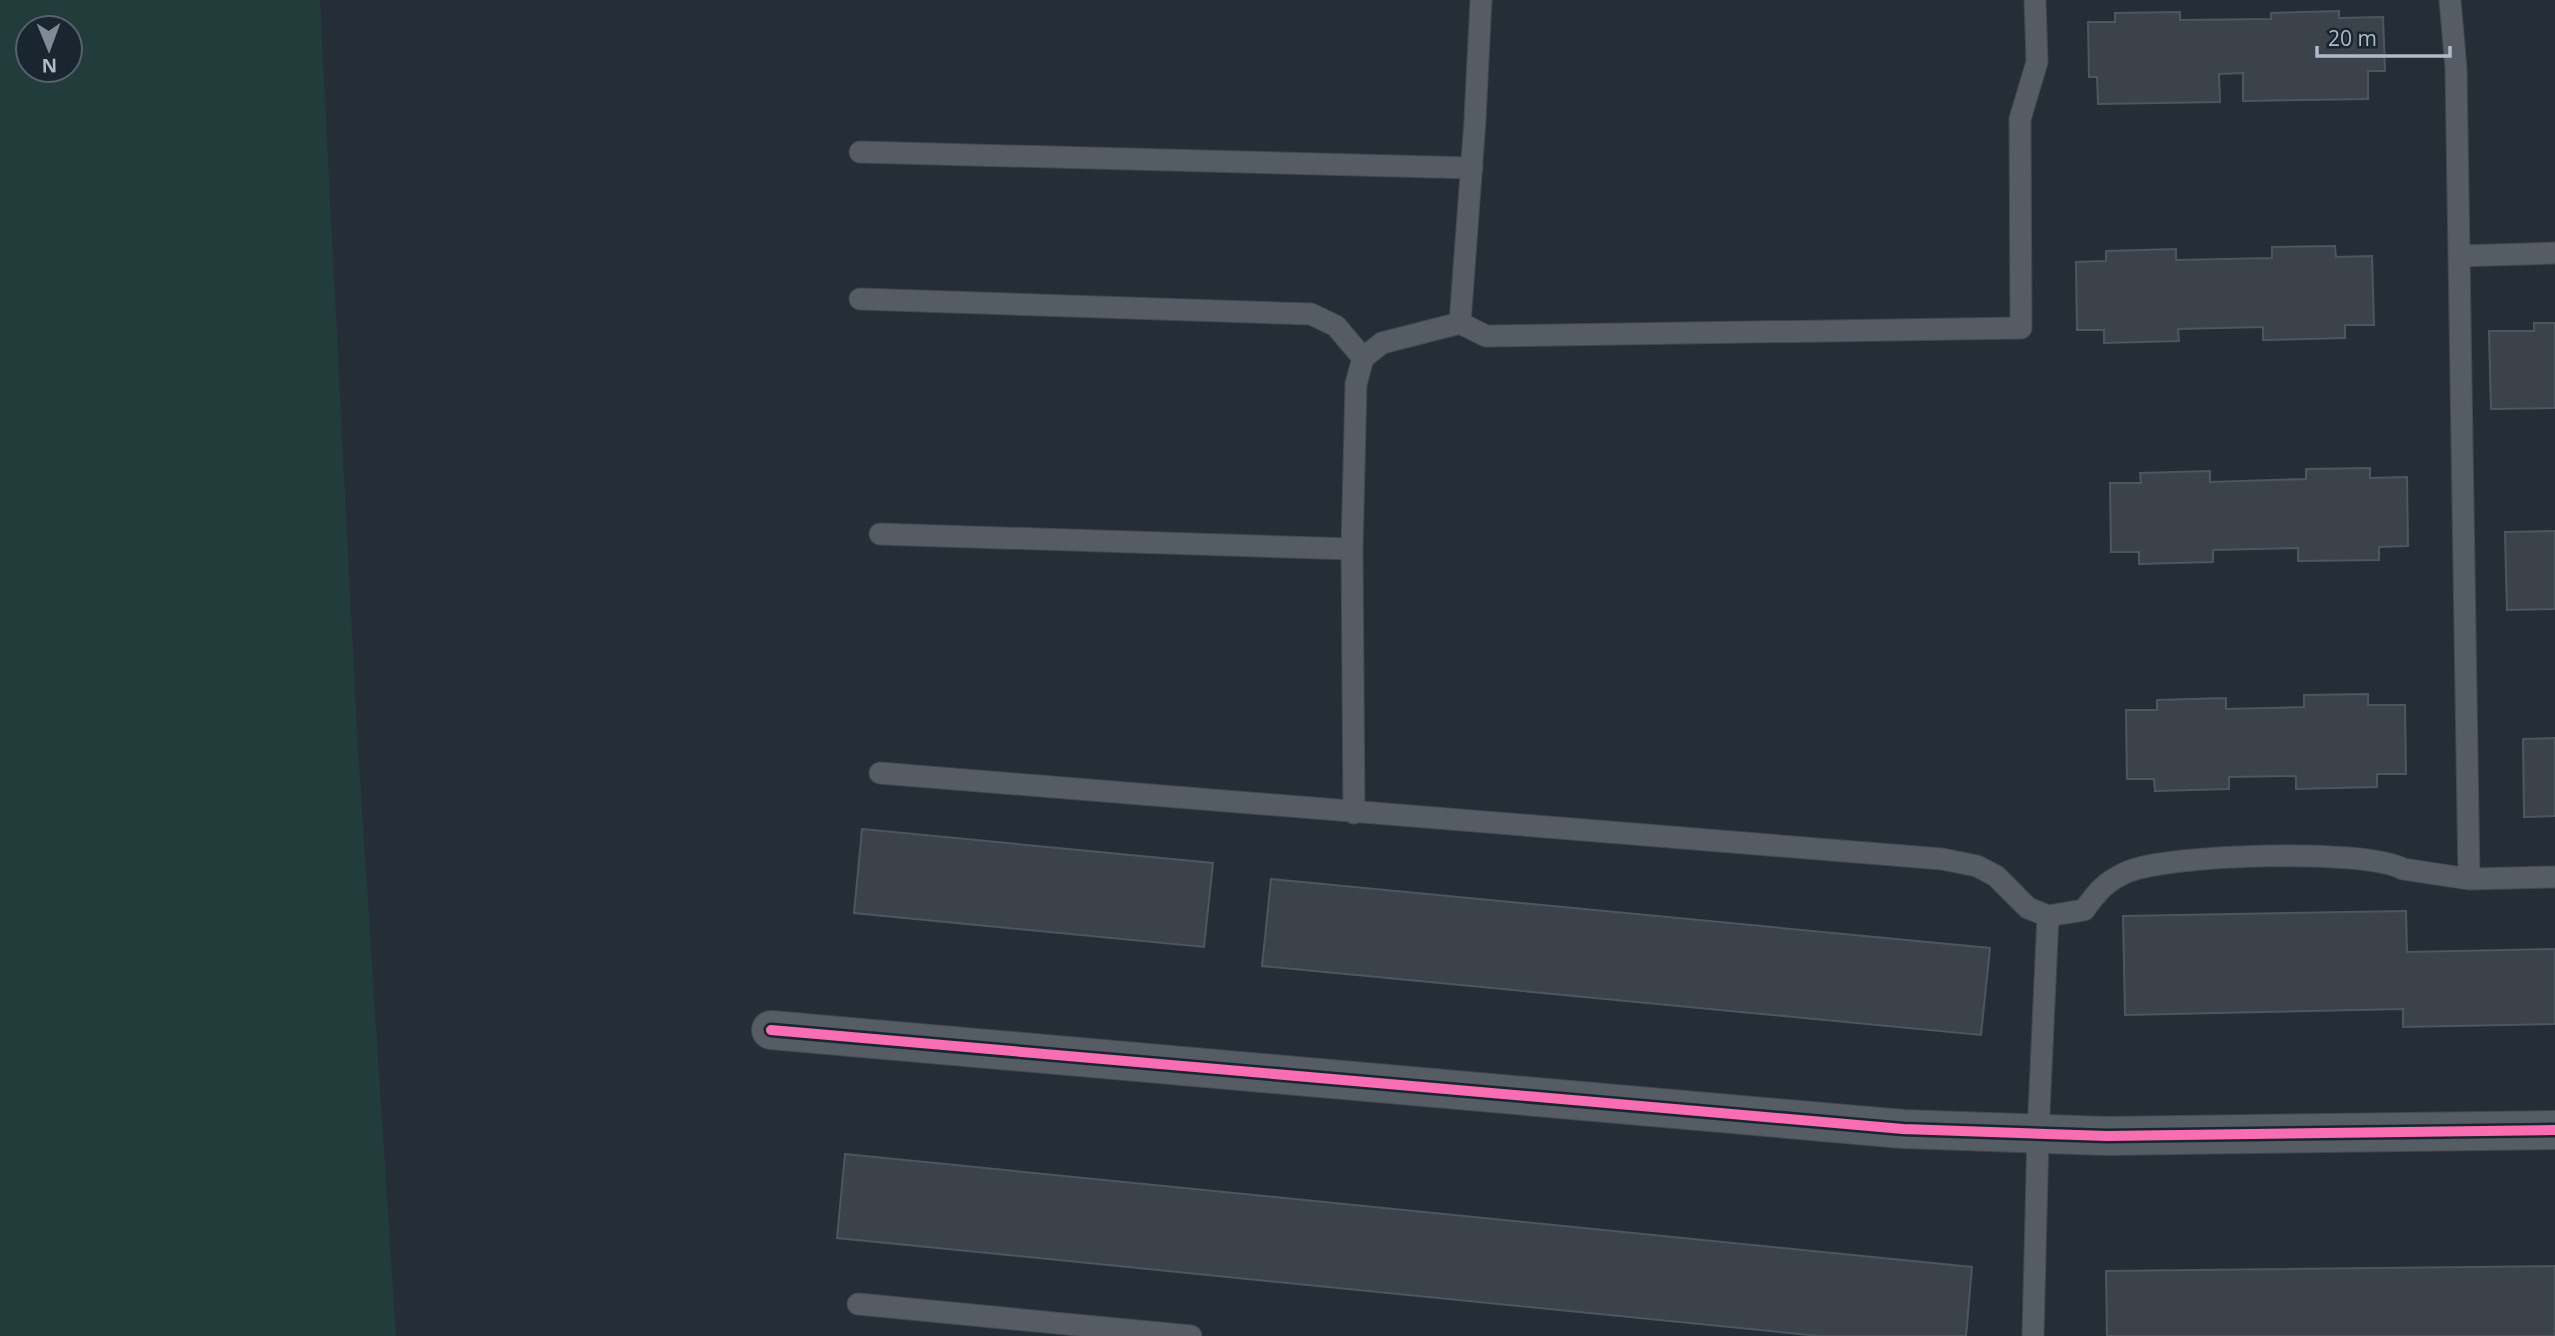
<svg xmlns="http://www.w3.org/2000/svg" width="2555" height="1336" font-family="'Open Sans',sans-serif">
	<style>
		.green { fill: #223b3b; fill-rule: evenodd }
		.building { fill: #3b4249; stroke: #4d565e; stroke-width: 2 }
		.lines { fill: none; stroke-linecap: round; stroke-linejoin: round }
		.service-casing { stroke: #42484e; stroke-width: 23 }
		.minor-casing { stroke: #42484e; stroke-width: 40 }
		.service { stroke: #565c64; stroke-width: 21 }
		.minor { stroke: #565c64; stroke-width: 38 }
		.cycleway-casing { stroke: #192630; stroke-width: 15 }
		.cycleway { stroke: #f96db3; stroke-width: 10 }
	</style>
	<rect width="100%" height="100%" fill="#252e36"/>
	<!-- green -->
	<path class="green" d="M0,0H320L357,731L396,1336H0ZM70,28V70H28V28Z"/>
	<!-- building -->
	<path class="building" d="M2339,11V18L2383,17L2385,71H2368V99L2243,101V73L2219,74L2220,102L2098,104L2097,77H2089L2088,22H2115V13L2180,12V20L2271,19V13Z
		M2335,246L2336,257L2372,256L2374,325H2345V338L2263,340V327L2178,329L2179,341L2104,343V330H2077L2076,262L2106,261V251L2176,249V260L2272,258V247Z
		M2534,323H2555V408L2491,409L2489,331H2534Z
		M2370,468V478L2407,477L2408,546L2379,547V560L2298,561V548L2213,550V562L2139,564V552H2111L2110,483H2141L2140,473L2210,471V482L2306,479V469Z
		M2555,531V609L2507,610L2505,532Z
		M2368,694V705H2405L2406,774H2377V787L2296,789V776L2229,777V789L2155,791L2154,779H2127L2126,710H2157V700L2226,698V709L2304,707V695Z
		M2555,738V816L2524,817L2523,739Z
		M862,829L1213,863L1204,947L854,913Z
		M1271,879L1990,948L1981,1035L1262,966Z
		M2406,911L2407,952L2555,949V1024L2403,1027V1009L2125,1015L2123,916Z
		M845,1154L1972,1267L1966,1336H1819L837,1238Z
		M2555,1266V1336H2107L2106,1271Z"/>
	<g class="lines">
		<defs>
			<path id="service" d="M2450,0L2456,68L2469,879
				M860,152L1472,168
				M2459,256L2555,253
				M860,299L1311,314L1336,326L1363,358
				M1460,323L1486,336L2021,328L2020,119L2037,62L2035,0
				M880,534L1352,549
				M880,773L1942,859L1977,866L1996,876L2028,908L2048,916L2084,910C2098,891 2105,882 2127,872C2169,854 2364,848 2403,869L2469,879L2555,877
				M1354,813L1352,549L1356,384L1363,358L1382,343L1460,323L1475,120L1481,0
				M858,1304L1191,1336
				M2033,1336L2038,1134L2048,916"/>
			<path id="minor" d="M771,1030L1903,1129L2107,1136L2555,1130"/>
		</defs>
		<!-- service casing -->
		<use href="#service" class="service-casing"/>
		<!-- minor casing -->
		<use href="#minor" class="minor-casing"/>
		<!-- service -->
		<use href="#service" class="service"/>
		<!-- minor -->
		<use href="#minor" class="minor"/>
		<defs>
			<path id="cycleway" d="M771,1030L1903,1129L2107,1136L2555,1130"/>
		</defs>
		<!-- cycleway casing -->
		<use href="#cycleway" class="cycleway-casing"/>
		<!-- cycleway -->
		<use href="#cycleway" class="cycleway"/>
	</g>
	<!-- north arrow -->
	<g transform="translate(49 49) rotate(179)"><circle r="33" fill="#192630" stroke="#55626d" stroke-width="2"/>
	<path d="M0-5L12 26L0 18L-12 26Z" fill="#7e8a95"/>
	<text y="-10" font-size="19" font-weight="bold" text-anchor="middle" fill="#aebbc8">N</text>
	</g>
	<!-- scale -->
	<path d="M2317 46v10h133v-10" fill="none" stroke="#aebbc8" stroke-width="3.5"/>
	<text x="2328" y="46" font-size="21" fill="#aebbc8" stroke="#192630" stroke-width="5" paint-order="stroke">20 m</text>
</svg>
